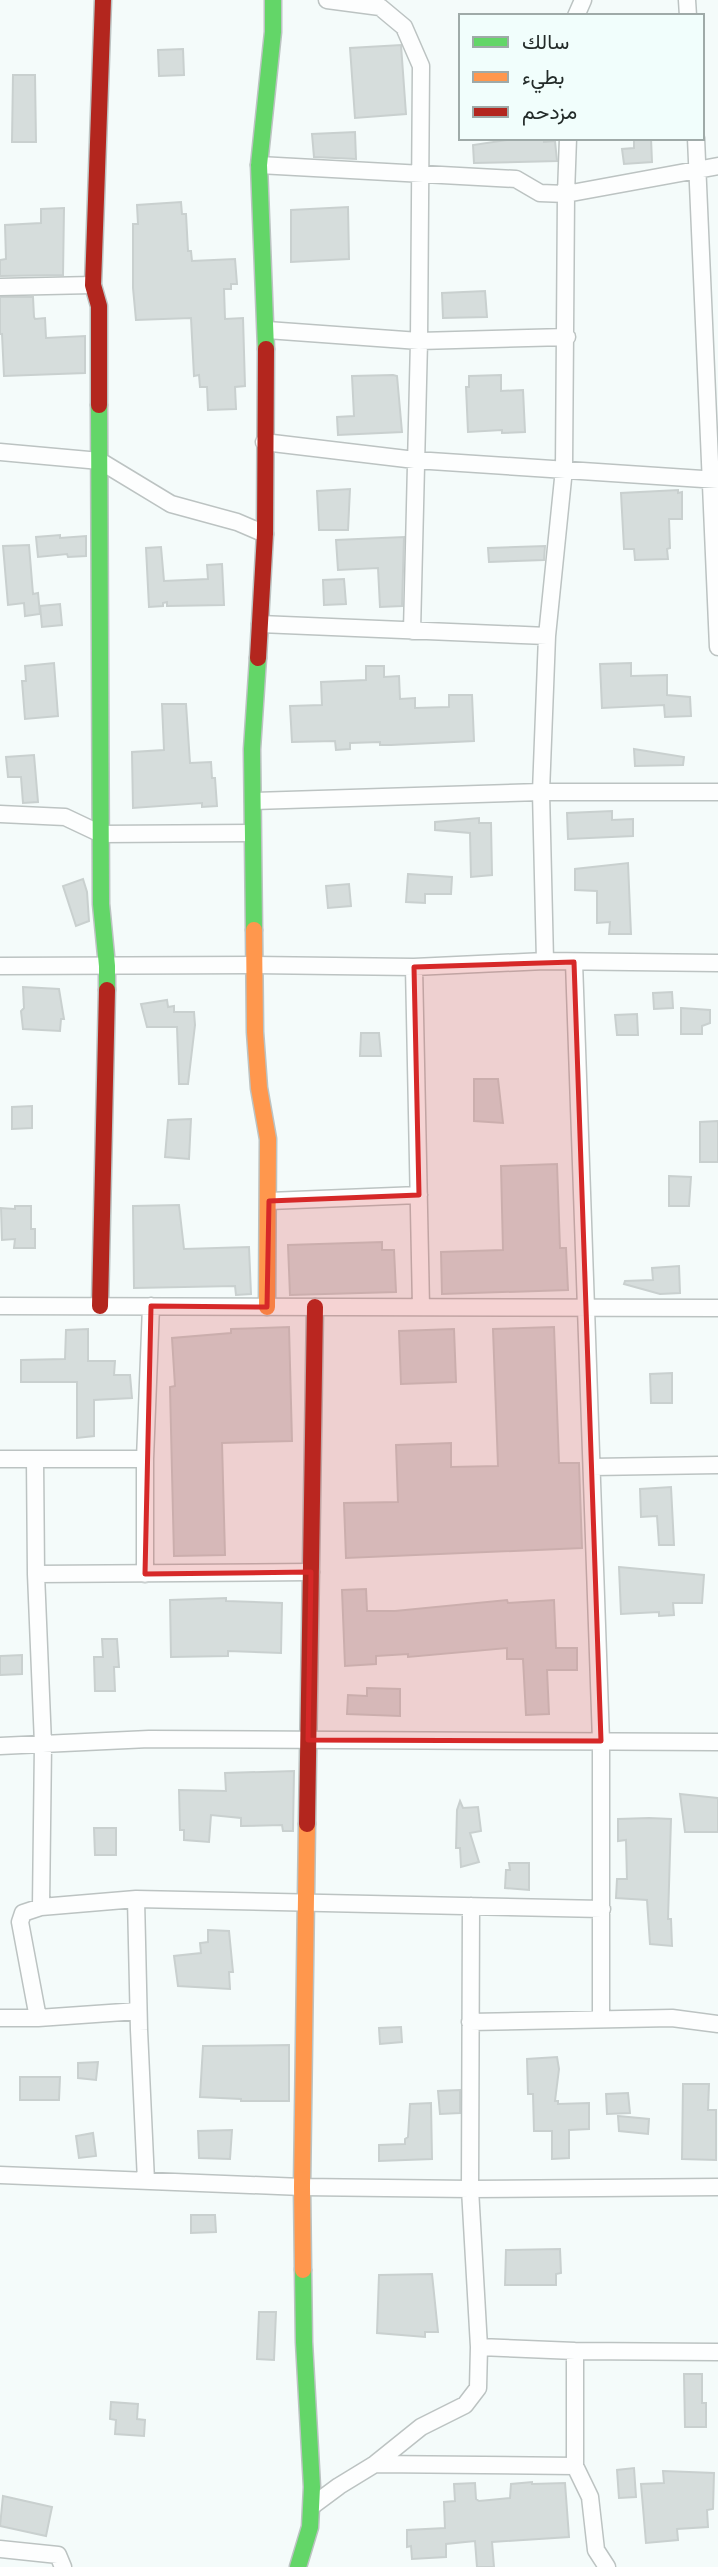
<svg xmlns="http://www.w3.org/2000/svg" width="718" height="2567" font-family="Inter,Vazirmatn,sans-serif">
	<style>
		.building { fill: #d6dddc; stroke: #c9d0cf; stroke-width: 2 }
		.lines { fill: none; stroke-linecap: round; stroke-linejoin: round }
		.street-casing { stroke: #bcc3c2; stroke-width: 19 }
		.fast-casing { stroke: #bcc3c2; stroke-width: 19 }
		.slow-casing { stroke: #bcc3c2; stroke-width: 19 }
		.jam-casing { stroke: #bcc3c2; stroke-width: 19 }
		.street { stroke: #fdfefe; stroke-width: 16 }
		.fast { stroke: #63d668; stroke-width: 16 }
		.slow { stroke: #ff974d; stroke-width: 16 }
		.jam { stroke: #b3261e; stroke-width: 16 }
		.marked { fill: #d62828; fill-opacity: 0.2; stroke: #d62828; stroke-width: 5; stroke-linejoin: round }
	</style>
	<rect width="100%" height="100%" fill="#f4fbfa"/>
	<!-- building -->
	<path class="building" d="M401,45L406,114L355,118L350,48Z
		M183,49L184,75L159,76L158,50Z
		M13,75H35L36,142H12Z
		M355,132L356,159L314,157L312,134Z
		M521,138H544V142L555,141L557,161L474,163L473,145Z
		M634,138H651L652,162L624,164L622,149L634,148Z
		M181,202L182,214H186L188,251H191L192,261L235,259L237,284H231V289H224L225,319L243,318L245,386L235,387L236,409L208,410L207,387H200L199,375L194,376L191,318L136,320L133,288V224H138L137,205Z
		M348,207L349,259L291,262V210Z
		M64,208L63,275L0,276V260L6,259L5,225L41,223V209Z
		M485,291L487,317L443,318L442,293Z
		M0,297H33L34,317L35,319L45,318L46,338L85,336V373L4,376L2,334H0Z
		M393,375L397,376L402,432L338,435L337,417L354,416L352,376Z
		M501,375V391L523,390L525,432L502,433V430L468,432L466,387H469V376Z
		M350,489L348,530H319L317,491Z
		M678,490V493L682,492V519H669L670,548L667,549L668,559L635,560L634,549H624L621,493Z
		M60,535V538L86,536V556L68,557L67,554L38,557L36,537Z
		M404,537L402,606L380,607L378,568L338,570L336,540Z
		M29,545L33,594L38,593L40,614L25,616L24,603L8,605L3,546Z
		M545,546L544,560L489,562L488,548Z
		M161,547L164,581L208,579L207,565L222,564L224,605L167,606V602L163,603V606L149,607L146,548Z
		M344,579L346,604L324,605L323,580Z
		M60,604L62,625L42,627L40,606Z
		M54,663L58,716L25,719L22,681H26L25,666Z
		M631,663V676L667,675V695L690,697L691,716L665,717L664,705L602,708L600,664Z
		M366,666H384V677L399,676L400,699L415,698V708L449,707V695H472L474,741L391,745H380V742L350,743V749L336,750L335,741L292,742L290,706L322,705L321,682L366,680Z
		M162,704H186L190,763L211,762L212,778H215L217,806L202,807V803L133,808L132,752L164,750Z
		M634,749L684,757L683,765L635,766Z
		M34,755L38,802L23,803L21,777H8L6,757Z
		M612,811V820L633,819V836L568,839L567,813Z
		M479,818V823H491L492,875L471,877L470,833L435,830V822Z
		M628,863L631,934H609L610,922L597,923V891L575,890V869Z
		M408,874L452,877L451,894H425V903L406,902Z
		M83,879L87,892L89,921L76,926L63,886Z
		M349,884L351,906L328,908L326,886Z
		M23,987L59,989L64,1019H61L60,1031L23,1029L21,1011L24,1008Z
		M672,992L673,1008L654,1009L653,993Z
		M167,1000L168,1007L174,1006V1012H194L195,1025L188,1084H179L177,1027H147L141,1004Z
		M681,1008L710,1010V1023L702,1026V1034H681Z
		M637,1014L638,1035H617L615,1015Z
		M361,1033H379L381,1056H360Z
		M474,1079H498L503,1123L474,1121Z
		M32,1106V1128L12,1129V1107Z
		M191,1119L189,1159L165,1157L168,1120Z
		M718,1121V1162H700V1122Z
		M557,1164L560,1248H566L568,1290L442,1294L441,1252L503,1250L501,1166Z
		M669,1176L691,1177L689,1206H669Z
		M179,1205L184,1249L249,1247L251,1294L236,1295L235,1286L134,1288L133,1206Z
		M15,1206H31V1229H35V1248H14L15,1239L2,1240L1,1208L15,1209Z
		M382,1242V1250H394L396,1292L290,1295L288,1245Z
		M679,1266L680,1293L660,1294L624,1284L625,1281L653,1280L652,1268Z
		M289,1327L292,1441L222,1443L225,1555L174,1556L170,1387L175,1386L172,1338L231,1333V1329Z
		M554,1327L559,1463H579L582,1548L346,1558L344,1503L398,1502L396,1445L451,1443V1467L498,1466L493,1329Z
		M88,1329V1361H115L114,1375H130L132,1398L94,1400V1436L77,1438V1382H21V1360L65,1359L66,1330Z
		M454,1329L456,1382L401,1384L399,1331Z
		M672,1373V1403H651L650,1374Z
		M671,1487L674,1545H659L657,1516L641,1517L640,1489Z
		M619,1567L704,1575L702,1603H673L674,1615L659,1616V1612L621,1614Z
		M366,1589L367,1611H395L507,1600L508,1603L554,1600L556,1648H577V1670H547L549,1714L526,1715L523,1659H507V1648L408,1657V1654L376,1656V1664L345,1666L342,1590Z
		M226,1598V1601L282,1603L281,1653L228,1651V1656L171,1657L170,1600Z
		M102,1639H117L119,1667H114L115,1691H95L94,1657H103Z
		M22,1655V1674L0,1675V1656Z
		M367,1688L400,1689V1716L347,1714L348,1695L367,1696Z
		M294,1771L293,1831H283L282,1825L241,1826V1818L211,1815L209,1842L184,1840V1830H180L179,1790L226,1791L225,1773Z
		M680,1794L718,1798V1832H685Z
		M460,1801L463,1808L478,1807L481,1831L470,1833L479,1862L461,1867L460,1848H456L457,1810Z
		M649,1818L671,1819L668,1919H671L672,1946L650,1944L647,1900L616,1898L617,1879H627L626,1840L618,1841V1819Z
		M94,1828H116V1855H95Z
		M509,1863H529V1890L505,1888L506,1870H510Z
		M208,1930L229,1931L233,1972H229L230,1989L178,1986L174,1956L201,1953L200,1943L208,1942Z
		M401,2027L402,2042L380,2044L379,2028Z
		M289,2045V2101H241V2099L200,2097L203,2046Z
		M557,2057L559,2069L555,2101H558V2104L589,2103V2129L569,2130V2158L552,2159V2131H534L533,2094H528L527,2059Z
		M98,2062L96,2080L78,2078V2063Z
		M20,2077H60L59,2100H20Z
		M683,2084H709L708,2110H716V2160L682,2159Z
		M460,2090V2113L440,2114L438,2091Z
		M628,2093L630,2113L607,2114L606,2094Z
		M431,2103L432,2159L379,2161V2145L405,2144V2139L408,2137L410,2104Z
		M618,2116L649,2119L648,2134L619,2131Z
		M232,2130L230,2159L199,2158L198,2131Z
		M93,2133L96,2156L79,2158L76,2136Z
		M191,2215H215L216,2232L191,2233Z
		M560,2249L561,2273L556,2274V2285H505L506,2250Z
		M432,2274L438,2332H425V2337L377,2333L379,2275Z
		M259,2312H276L274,2360L257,2359Z
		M684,2374H702V2403H706V2427H685Z
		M111,2402L138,2404L137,2419L145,2420L144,2436L115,2434L116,2420L110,2419Z
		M634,2468L636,2497L619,2498L617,2470Z
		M663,2471L714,2473L713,2509L707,2510L708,2527L677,2529L678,2540L646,2543L641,2484L664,2483Z
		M532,2482V2484L565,2483L569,2537L492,2542L494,2567H477L475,2541L446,2544V2557L412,2559L411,2546L407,2547V2530L445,2528L444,2502L455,2501L454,2484L475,2483L476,2499L479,2501L510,2498L511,2484Z
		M3,2496L52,2507L46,2536L0,2526Z"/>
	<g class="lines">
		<defs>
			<path id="street" d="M327,0L380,7L404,27L421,66L419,341L412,631
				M687,0L688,16
				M576,16L583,0
				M696,138L718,647
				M259,165L516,179L540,193L566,194L718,166
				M0,287L93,285
				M267,330L419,341L567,337
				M264,442L415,460L718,480
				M0,452L100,461L171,504L237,522L265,534
				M260,624L547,636
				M253,801L541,792H718
				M0,814L65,817L101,834L252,833
				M545,961L541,792L547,636L564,469L566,194L568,138
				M574,962L601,1741V2019
				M0,966L254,965L414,967L545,961L718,963
				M414,967L421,1307
				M269,1201L419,1195
				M0,1306L718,1308
				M0,1459H145
				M35,1459L36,1574L43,1744L41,1907
				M592,1467L718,1465
				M36,1574L311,1572
				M145,1574V1459L151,1306
				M0,1746L149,1739L718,1742
				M136,1899L139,2030L146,2181
				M0,2018H38L138,2011
				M38,2018L20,1922L23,1913L41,1907L136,1899L602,1909
				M470,2022L672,2018L718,2024
				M0,2175L302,2187L470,2189L718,2187
				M479,2347L575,2351L718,2352
				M575,2351V2466L590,2497L596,2550L607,2567
				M375,2464L575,2466
				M312,2506L339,2486L375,2464L421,2427L465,2405L478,2388L479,2347L470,2189L471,1906
				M0,2549L58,2555L63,2567"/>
			<path id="fast" d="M266,349L259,165L273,32V0
				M99,405L101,904L107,966V990
				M254,930L252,749L258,658
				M298,2567L310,2527L312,2487L304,2342L303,2270"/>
			<path id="slow" d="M254,930L255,1032L259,1088L268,1139L267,1307
				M303,2270L302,2187L307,1824"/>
			<path id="jam" d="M99,405V306L93,285L103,0
				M258,658L265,534L266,349
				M100,1306L107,990
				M307,1824L315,1307"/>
		</defs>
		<!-- street casing -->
		<use href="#street" class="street-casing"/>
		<!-- fast casing -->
		<use href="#fast" class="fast-casing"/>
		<!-- slow casing -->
		<use href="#slow" class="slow-casing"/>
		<!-- jam casing -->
		<use href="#jam" class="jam-casing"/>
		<!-- street -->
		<use href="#street" class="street"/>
		<!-- fast -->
		<use href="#fast" class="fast"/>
		<!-- slow -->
		<use href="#slow" class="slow"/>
		<!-- jam -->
		<use href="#jam" class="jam"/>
	</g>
	<!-- marked area -->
	<path class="marked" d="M574,962L601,1741L308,1740L311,1572L145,1574L151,1306L267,1307L269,1201L419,1195L414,967Z"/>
	<!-- legend -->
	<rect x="459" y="14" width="245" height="126" fill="#f1fefc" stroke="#9faaa8" stroke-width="2"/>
	<rect x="473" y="37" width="35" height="10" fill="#63d668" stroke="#9faaa8" stroke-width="2"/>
	<text x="522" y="49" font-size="21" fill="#232b29">سالك</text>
	<rect x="473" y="72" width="35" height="10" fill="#ff974d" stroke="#9faaa8" stroke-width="2"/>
	<text x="522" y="84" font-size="21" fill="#232b29">بطيء</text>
	<rect x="473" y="107" width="35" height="10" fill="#b3261e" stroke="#9faaa8" stroke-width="2"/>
	<text x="522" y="119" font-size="21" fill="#232b29">مزدحم</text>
</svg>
